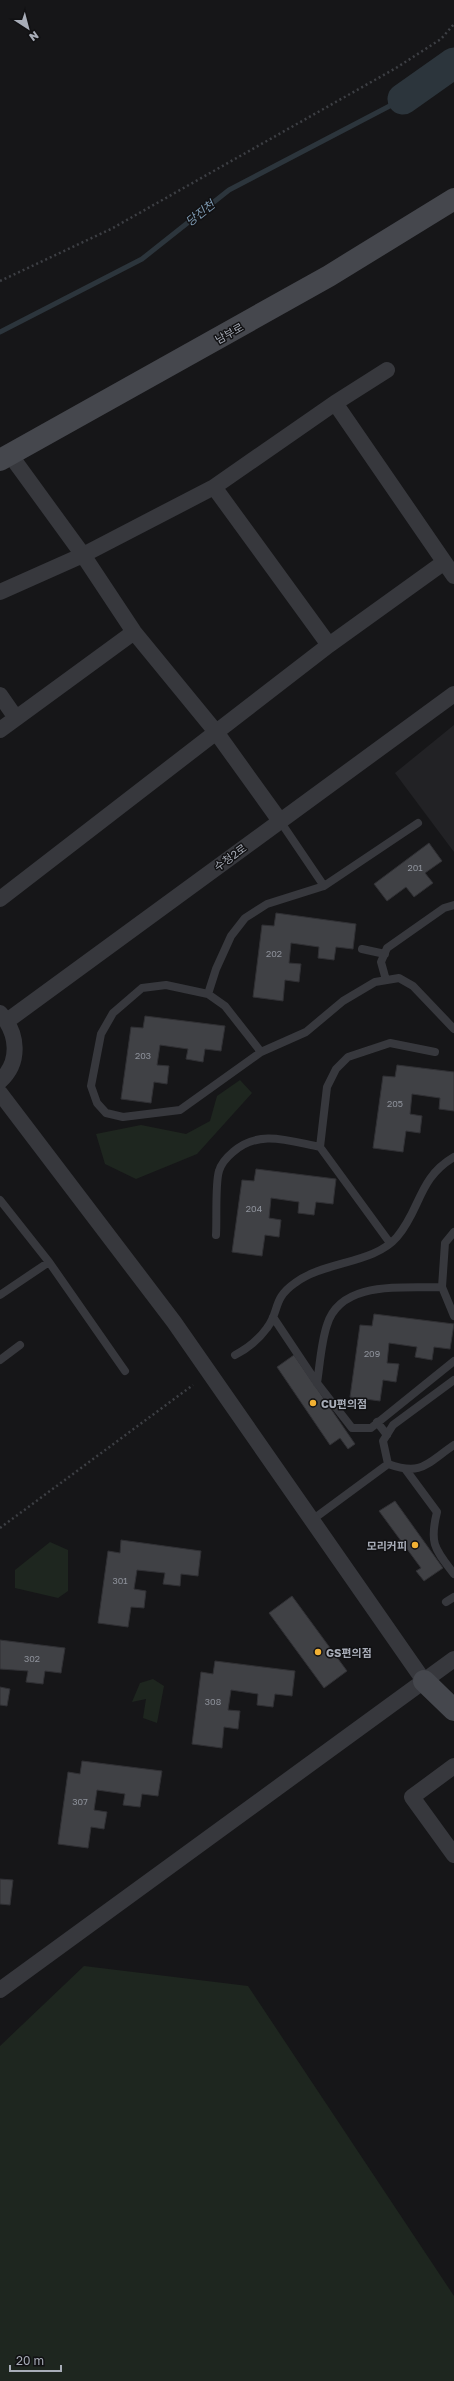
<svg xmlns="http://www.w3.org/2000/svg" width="454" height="2381" font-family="'Golos Text','Noto Sans KR',sans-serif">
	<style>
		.built { fill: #222225 }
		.green { fill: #1e261f }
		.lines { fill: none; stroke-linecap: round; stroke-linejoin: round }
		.stream { stroke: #2c353c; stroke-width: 5 }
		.river { stroke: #2c353c; stroke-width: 31 }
		.building { fill: #404145; stroke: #303034 }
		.path { stroke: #3d3f44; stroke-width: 2.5; stroke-dasharray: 2 3; stroke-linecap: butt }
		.lane { stroke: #37383d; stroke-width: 8 }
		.street { stroke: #37383d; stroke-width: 16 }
		.secondary { stroke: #45474d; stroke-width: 22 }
		.poi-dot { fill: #f2b134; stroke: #111113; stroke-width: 1.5 }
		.labels { text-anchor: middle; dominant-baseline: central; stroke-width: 3; stroke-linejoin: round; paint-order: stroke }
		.number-label { font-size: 9px; fill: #8e929b }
		.street-label { font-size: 11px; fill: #a8adb8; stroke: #111113 }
		.poi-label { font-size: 11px; font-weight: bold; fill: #a8adb8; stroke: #111113; text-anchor: start }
		.water-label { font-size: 12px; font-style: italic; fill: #7f9bb3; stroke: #111113 }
	</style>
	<rect width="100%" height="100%" fill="#161618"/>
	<!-- built -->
	<path class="built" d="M454,725V852L395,773Z"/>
	<!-- green -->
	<path class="green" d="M240,1080L252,1093L197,1154L136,1179L105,1164L96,1134L141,1125L186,1134L210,1121L217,1096Z
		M50,1542L68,1550V1591L58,1598L15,1588V1570Z
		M153,1679L164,1686L157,1723L143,1718L146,1699L132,1702L140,1683Z
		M84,1966L248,1986L454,2296V2381H0V2046Z"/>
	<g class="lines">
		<!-- stream -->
		<path class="stream" d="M0,332L142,259L229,190L403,99"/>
		<!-- river -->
		<path class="river" d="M403,99L454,63"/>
	</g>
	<!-- building -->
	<path class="building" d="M429,843L442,861L425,873L433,883L414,897L406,887L387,901L374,884Z
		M276,913L356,924L353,949L336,947L334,960L318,958L319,947L291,943L289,963L301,964L299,982L285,980L283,1001L253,997L262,925L274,926Z
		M145,1016L225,1026L221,1051L205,1049L203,1062L186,1059L188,1049L160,1045L157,1065L169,1066L167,1084L154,1082L151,1103L121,1099L131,1027L143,1028Z
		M397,1065L454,1072V1111L439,1109L440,1098L412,1094L410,1114L422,1116L420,1133L406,1131L403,1152L373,1148L383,1076L395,1077Z
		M256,1169L336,1179L333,1204L316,1202L314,1215L298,1213L299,1202L271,1198L269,1218L281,1220L279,1237L265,1235L262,1256L232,1252L242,1180L254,1181Z
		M374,1314L454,1324L450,1349L434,1347L432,1360L415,1357L417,1347L389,1343L387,1363L399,1364L396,1382L383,1380L380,1401L350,1397L360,1325L372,1326Z
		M294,1355L355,1444L348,1449L340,1438L330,1445L277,1367Z
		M395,1501L443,1568L424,1581L416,1571L421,1568L379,1511Z
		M121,1540L201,1551L198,1576L181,1574L180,1586L163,1584L165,1573L137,1570L134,1589L146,1591L144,1608L131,1607L128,1627L98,1623L108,1551L120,1553Z
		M292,1596L347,1671L324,1688L269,1613Z
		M0,1640L65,1648L61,1673L45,1671L43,1684L26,1682L28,1671L0,1669Z
		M215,1661L295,1671L292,1696L275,1694L273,1707L257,1705L258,1694L231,1690L228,1710L240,1711L238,1729L224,1727L222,1748L192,1744L201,1672L213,1674Z
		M0,1687L10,1689L7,1706L0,1705Z
		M82,1761L162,1771L158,1796L142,1794L140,1807L123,1805L125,1794L97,1790L94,1810L107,1812L104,1829L91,1827L88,1848L58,1844L68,1772L80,1774Z
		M0,1879L13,1880L10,1905L0,1904Z"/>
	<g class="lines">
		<!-- path -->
		<path class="path" d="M0,281L111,229L396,68L441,39L454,24
			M0,1528L193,1385"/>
		<!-- lane -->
		<path class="lane" d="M280,821L324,886
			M362,949L385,954
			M386,980L381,962L387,948L444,908L454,905
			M208,994L216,969L231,936L245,918L267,904L324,886L418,823
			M261,1052L225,1006L208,994L166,985L142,988L113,1013L101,1034L91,1086L97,1103L106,1113L123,1117L180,1110L261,1052L306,1032L343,1001L375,982L399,978L413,986L454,1029
			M320,1147L327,1087L336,1069L348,1057L390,1043L435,1052
			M0,1200L49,1262L125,1371
			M454,1232L445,1243L442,1287L454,1316
			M216,1235C217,1221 215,1183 219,1171C221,1164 227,1157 233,1152C259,1129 289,1141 320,1147L390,1243
			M0,1295L49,1262
			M273,1317L317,1383L352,1428H371L454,1361
			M235,1355C247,1349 259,1339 267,1328C280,1311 272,1299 295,1283C324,1261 374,1264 397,1237C421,1209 418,1178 454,1157
			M0,1360L20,1345
			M317,1383C320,1364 321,1343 327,1325C341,1279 405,1289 442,1287
			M377,1422L387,1435
			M388,1464L383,1441L393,1425L454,1380
			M388,1464C422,1476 426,1464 454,1445
			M406,1470L437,1512C429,1544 435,1549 454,1574
			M312,1520L388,1464
			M446,1602L454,1597"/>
		<!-- street -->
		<path class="street" d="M335,403L454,576
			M11,456L83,555L134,632L216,732L280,821
			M214,487L329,645
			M0,592L83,555L214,487L335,403L387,370
			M0,695L16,718
			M0,730L134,632
			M0,899L329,645L443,563
			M0,1013C18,1033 21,1062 0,1081
			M7,1021L454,694
			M0,1093L174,1322L424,1681
			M454,1766L412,1797L454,1855
			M0,1990L454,1659"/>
		<!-- secondary -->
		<path class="secondary" d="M0,460L329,276L454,199
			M424,1681L454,1710"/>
	</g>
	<!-- markers -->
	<g class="poi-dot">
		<circle cx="313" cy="1403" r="4"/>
		<circle cx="415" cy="1545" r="4"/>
		<circle cx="318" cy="1652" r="4"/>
	</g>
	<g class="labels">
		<!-- number labels -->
		<g class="number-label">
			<text x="415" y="867">201</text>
			<text x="274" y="953">202</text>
			<text x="143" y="1055">203</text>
			<text x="395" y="1103">205</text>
			<text x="254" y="1208">204</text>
			<text x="372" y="1353">209</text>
			<text x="120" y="1580">301</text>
			<text x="32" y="1658">302</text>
			<text x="213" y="1701">308</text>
			<text x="80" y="1801">307</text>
		</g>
		<!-- street labels -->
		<g class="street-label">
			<text transform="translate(229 333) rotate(-29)">남부로</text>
			<text transform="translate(230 857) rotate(-36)">수청2로</text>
		</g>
		<!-- poi labels -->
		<g class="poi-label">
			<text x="321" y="1403">CU편의점</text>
			<text x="407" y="1545" text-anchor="end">모리커피</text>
			<text x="326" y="1652">GS편의점</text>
		</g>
		<!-- water labels -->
		<g class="water-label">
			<text transform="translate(200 213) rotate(-38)">당진천</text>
		</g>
	</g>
	<!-- north arrow -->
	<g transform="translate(28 28) rotate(144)" stroke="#111113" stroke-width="3" paint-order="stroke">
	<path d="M0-3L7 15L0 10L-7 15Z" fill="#a8adb8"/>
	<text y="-6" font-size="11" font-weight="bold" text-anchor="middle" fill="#a8adb8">N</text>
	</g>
	<!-- scale -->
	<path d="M10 2365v6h51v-6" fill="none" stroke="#a8adb8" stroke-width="2"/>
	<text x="16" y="2365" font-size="12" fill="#a8adb8" stroke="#111113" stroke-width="3" paint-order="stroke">20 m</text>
</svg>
